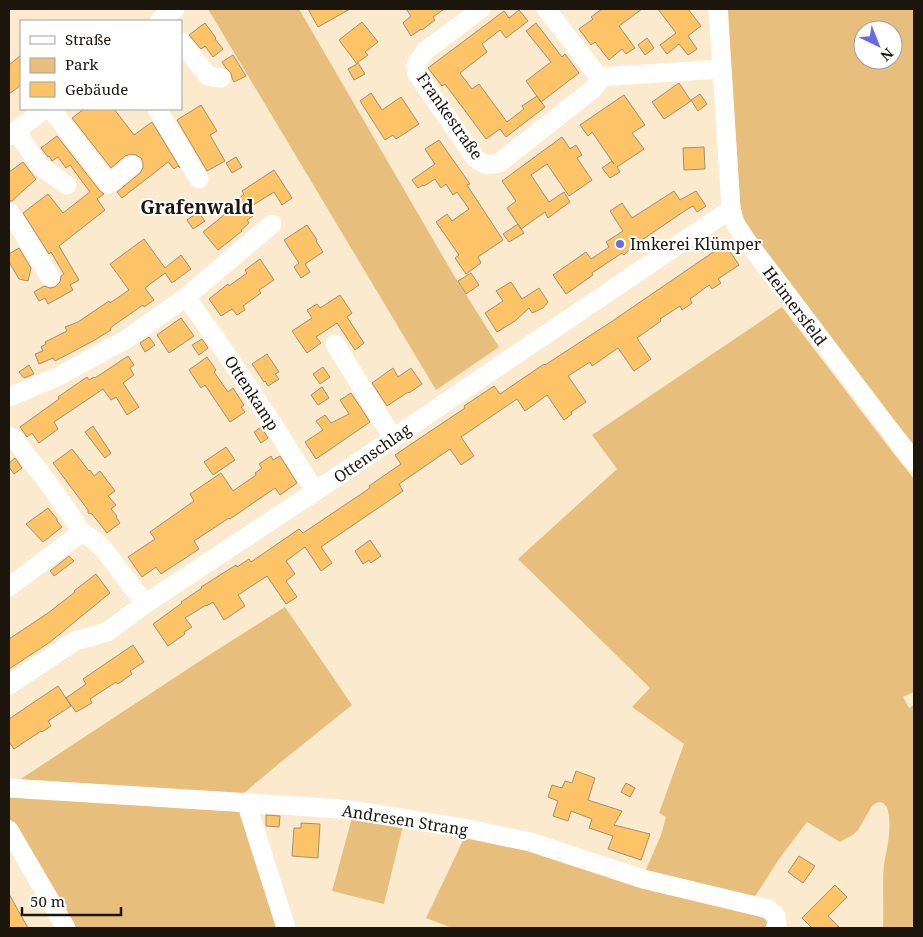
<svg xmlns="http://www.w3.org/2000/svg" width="923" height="937" font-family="'Noto Serif',serif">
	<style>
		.green { fill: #e8be7d; fill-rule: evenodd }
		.building { fill: #fcc467; stroke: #a09077 }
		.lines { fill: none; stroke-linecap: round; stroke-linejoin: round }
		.minor { stroke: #fff; stroke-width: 19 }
		.poi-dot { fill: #646be3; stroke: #fff; stroke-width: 2 }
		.labels { text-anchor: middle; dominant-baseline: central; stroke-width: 4; stroke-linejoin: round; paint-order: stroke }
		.street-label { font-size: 16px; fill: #1b150c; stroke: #fff }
		.poi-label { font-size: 16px; fill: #1b150c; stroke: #fff; text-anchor: start }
		.quarter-label { font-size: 19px; font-weight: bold; fill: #1b150c; stroke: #fff }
	</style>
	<rect width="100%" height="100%" fill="#fceacf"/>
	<!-- green -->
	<path class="green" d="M208,9H299L456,279L499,347L436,390Z
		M728,9H914V445L796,297L743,220L740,203ZM863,30H893V60H863Z
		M782,307L894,454L914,479V692L903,697L909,708L914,705V928H883C884,909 882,884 884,865C887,847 892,829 888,811C887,806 885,804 881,802L876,803L872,806L858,830L854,834L840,842L807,822L779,859L754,898L645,872L661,835L666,817L659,813L684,744L632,707L650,688L518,559L617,469L592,435Z
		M285,607L352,705L281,762L238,798L10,786L206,657Z
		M9,797L234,806L247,821L280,928H70L9,822Z
		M353,814L404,822L384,904L332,891Z
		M467,832L762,912L770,928H452L426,918Z"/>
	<!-- building -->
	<path class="building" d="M308,9H350L318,27Z
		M406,9H444L433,17L435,20L422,30L421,29L411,36L403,23L411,16Z
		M602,9H642L619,26L635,48L626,54L622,49L609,60L595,42L591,45L579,29L593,19L591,17Z
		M658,9H688L701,26L688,36L697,49L688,55L679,44L667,54L660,45L676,33Z
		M519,10L528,21L506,38L500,30L482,44L487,52L460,73L472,89L479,84L507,122L524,109L522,106L537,96L545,107L506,137L500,129L486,139L445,84L442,86L428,68L504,11L509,18Z
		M362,22L378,42L365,52L368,55L357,63H358L365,74L354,80L348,69L357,64L339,40Z
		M205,23L216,38L215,39L223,49L213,57L205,46L201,49L189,35Z
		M536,23L562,57L565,54L579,73L541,102L526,81L551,62L526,31Z
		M647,38L654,48L645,55L638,45Z
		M21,55V85L9,94V65Z
		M233,55L246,76L234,82L232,78L231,73L226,68L222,62Z
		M679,83L691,101L664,119L652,102Z
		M371,93L382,110L401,97L419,124L396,139L393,135L385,140L360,101Z
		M700,94L707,104L698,111L691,100Z
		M624,95L645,125L632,133L644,149L617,167L620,172L610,178L602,168L612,161L614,164L592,132L588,136L580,125Z
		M201,105L217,131L210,135L225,161L207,171L177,120Z
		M84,109H114L134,135L152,122L180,168L178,166L174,169L168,162L122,198L117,192L140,173L143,168V163L141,158L136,155L131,154L125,156L111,168L72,118Z
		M57,136L100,191L104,194L97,199L105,210L59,246L79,280L70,285L73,290L48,304L45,298L39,301L34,292L44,286L50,288L55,287L60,282L61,276L64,274L51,252L49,254L23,213L48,194L63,213L90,192L70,165L66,168L58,157L52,161L49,156L48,157L41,148Z
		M562,137L570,149L576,145L582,155L577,158L592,180L569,196L547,164L531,175L549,202L564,192L570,202L548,218L545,212L521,229L507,208L516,201L502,181Z
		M439,140L470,184L467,185L503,240L478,257L481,263L466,274L455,258L459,255L436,222L447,214L452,221L469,209L457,192L453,195L446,184L441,188L435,179L424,186L423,185L418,188L412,180L435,164L425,149Z
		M704,147L705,169L684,170L683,148Z
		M236,157L242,167L232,173L226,163Z
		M23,162L36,179L12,201H9V172Z
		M274,170L292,198L282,205L274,192L247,209L253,216L247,220L249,223L241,230L242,231L218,250L203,232L235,206L233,204L244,194L242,191Z
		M674,191L680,200L696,191L706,206L697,212L693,206L686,210L636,244L624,255L622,253L592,273L593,275L566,294L553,275L586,252L591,259L609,247L606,242L623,231L610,211L622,203L632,218Z
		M198,212L205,221L193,229L187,220Z
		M518,224L524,233L509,242L503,234Z
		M307,225L317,240L316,241L323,252L305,264L310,272L301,278L294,267L299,263L284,240Z
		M144,239L165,268L181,255L191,269L172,283L165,273L145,288L154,300L144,307L143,305L110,328L111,330L93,341L55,361L53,358L39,364L35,354L43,351L41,347L46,344L45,342L67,331L65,327L78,322L109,301L110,303L129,290L110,264Z
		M725,244L739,265L718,279L721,283L712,289L709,285L690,299L692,303L682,310L680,306L660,319L661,321L637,338L651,359L634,371L618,348L592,366L590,362L568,376L586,402L571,412L572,414L564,420L547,395L525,411L517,399L461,437L474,456L461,465L450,449L399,484L403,491L321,547L332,563L321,571L305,547L286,561L295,574L286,581L297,597L286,604L267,576L238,595L245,606L224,620L213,602L206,606V605L185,618L192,627L184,632L185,634L168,646L153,624L182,603L181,602L202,588L201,587L236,565L237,567L249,559L251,562L299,529L303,533L370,488L369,486L401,464L395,455L465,408L464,406L494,386L500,394L544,364L545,365L611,322Z
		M19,248L31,268L28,281L19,279L9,262V254Z
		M260,259L274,280L259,290L261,293L243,306L245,310L237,315L232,309L221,316L209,299L228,284L229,286L247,273L245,270Z
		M471,273L479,285L466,294L458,281Z
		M511,282L522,299L539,288L548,302L543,308L532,313L529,308L515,321L497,332L485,313L503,301L496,291Z
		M340,295L352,313L347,317L364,343L355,350L337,323L316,337L321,343L307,353L292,331L312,318L307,310L317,304L320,308Z
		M181,318L194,336L169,353L157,335Z
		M149,337L155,345L145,352L140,343Z
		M202,339L208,348L199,355L192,345Z
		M267,354L279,372L275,374L279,379L268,386L265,381L264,382L252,364Z
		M128,356L134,365L130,368L134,375L123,383L139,407L127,415L116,397L111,400L103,389L54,422L58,429L39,443L32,433L27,437L20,427L59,399L58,397L87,377L89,380L94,377L95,378Z
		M207,357L216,370L214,372L228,392L233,388L244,405L241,407L245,412L230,422L205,385L201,388L189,370Z
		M29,365L34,374L24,378L19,372Z
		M323,367L330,377L320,384L313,374Z
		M393,368L398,377L411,368L422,384L409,393L408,392L387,406L372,383Z
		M322,387L329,398L318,405L311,395Z
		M351,393L370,422L316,459L305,442L323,430L316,421L325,415L331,423L349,414L340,400Z
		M93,426L111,453L105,458L85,432Z
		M261,427L268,438L261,443L254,432Z
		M226,447L235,460L213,475L204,462Z
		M72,449L89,471L90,470L94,476L100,471L115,491L108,496L116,505L111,509L117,516L116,517L120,523L107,533L92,514L88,513V510L53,463Z
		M271,456L273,460L280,456L297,483L280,495L275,488L230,519L229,518L194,541L199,549L161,574L156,567L142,577L128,557L155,539L150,532L194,501L190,494L221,473L233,491L256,475L255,473L262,468L259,464Z
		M15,458L22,468L14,474L9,467V463Z
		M48,508L57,519V521L62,527L43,542L26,524Z
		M370,540L381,556L371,563L369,560L363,564L355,551Z
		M69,556L74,561L54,576L50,571Z
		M96,574L110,593L50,642L9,669V639L48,613L75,592L74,591Z
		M133,645L144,662L130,671L132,674L118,684L116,682L90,699L92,703L76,712L66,698L86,684L83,679Z
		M58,686L71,706L48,721L51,726L42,732L41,731L14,749L9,742V719Z
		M576,771L595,778L588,800L622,811L614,825L650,834L641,860L608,849L613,836L589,828L592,819L571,811L568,821L553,816L558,801L548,797L552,785L562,788L565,781L572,783Z
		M626,783L635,788L630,797L621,792Z
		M266,815L280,816L279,827L266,826Z
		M301,823L320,824L318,858L292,856L294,828H301Z
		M799,856L815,866L803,883L788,872Z
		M835,885L847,897L828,916L840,928H812L802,918Z
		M9,894L28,928H9Z"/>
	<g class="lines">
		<!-- minor -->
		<path class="minor" d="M481,9L425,51L418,61L416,67L417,74L476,159C484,165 490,166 499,163L593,89L598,83L599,77
			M546,9L599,77
			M718,9L731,209L735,223L746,240L914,462
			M159,21L175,9
			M181,42L208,76L221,78
			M599,77L721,69
			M51,109L109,184L132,165
			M157,109L199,179
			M16,131L40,166L67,185
			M9,136L45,109
			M9,212L17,223L50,277
			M186,297C213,334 239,372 264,411C282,437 297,465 316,491
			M335,344L393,438
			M9,397L57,377L125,340L186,297L272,224
			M9,436L15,440L52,488L82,532L94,540L105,551L145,604
			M9,587L82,532
			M9,685L75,641L107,632L145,604L316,491L477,381L731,209
			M9,788L298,806L351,810L463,828L530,842L643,879L768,909L776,916L777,925L775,928
			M246,802L286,928
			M9,830L66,928"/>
	</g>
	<!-- markers -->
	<circle class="poi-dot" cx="620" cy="244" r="5"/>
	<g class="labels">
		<!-- street labels -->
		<g class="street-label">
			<text transform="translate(450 116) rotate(55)">Frankestraße</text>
			<text transform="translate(795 306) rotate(53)">Heimersfeld</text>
			<text transform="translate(252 393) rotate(57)">Ottenkamp</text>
			<text transform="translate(372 453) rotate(-35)">Ottenschlag</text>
			<text transform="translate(405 820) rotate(9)">Andresen Strang</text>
		</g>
		<!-- poi labels -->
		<g class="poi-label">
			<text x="630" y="244">Imkerei Klümper</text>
		</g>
		<!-- quarter labels -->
		<g class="quarter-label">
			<text x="197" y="207">Grafenwald</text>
		</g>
	</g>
	<!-- border -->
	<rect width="923" height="937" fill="none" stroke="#1b150c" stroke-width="20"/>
	<!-- legend -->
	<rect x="20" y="20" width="162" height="90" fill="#ffffff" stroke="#a4a19e"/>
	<rect x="30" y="36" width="25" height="8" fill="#ffffff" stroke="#a4a19e"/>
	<text x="65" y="45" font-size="15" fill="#1b150c">Straße</text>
	<rect x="30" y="58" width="25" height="15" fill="#e8be7d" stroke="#a4a19e"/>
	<text x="65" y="70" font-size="15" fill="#1b150c">Park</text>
	<rect x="30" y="82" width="25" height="15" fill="#fcc467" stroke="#a4a19e"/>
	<text x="65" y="95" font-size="15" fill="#1b150c">Gebäude</text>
	<!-- north arrow -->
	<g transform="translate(878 45) rotate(137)"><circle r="24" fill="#ffffff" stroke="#a4a19e"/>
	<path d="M0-4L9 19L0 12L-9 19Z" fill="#646be3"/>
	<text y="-8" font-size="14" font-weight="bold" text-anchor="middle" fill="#1b150c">N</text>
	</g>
	<!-- scale -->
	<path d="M22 907v8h99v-8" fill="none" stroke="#1b150c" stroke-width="2.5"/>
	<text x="30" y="907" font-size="15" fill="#1b150c" stroke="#ffffff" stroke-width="4" paint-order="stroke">50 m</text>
</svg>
